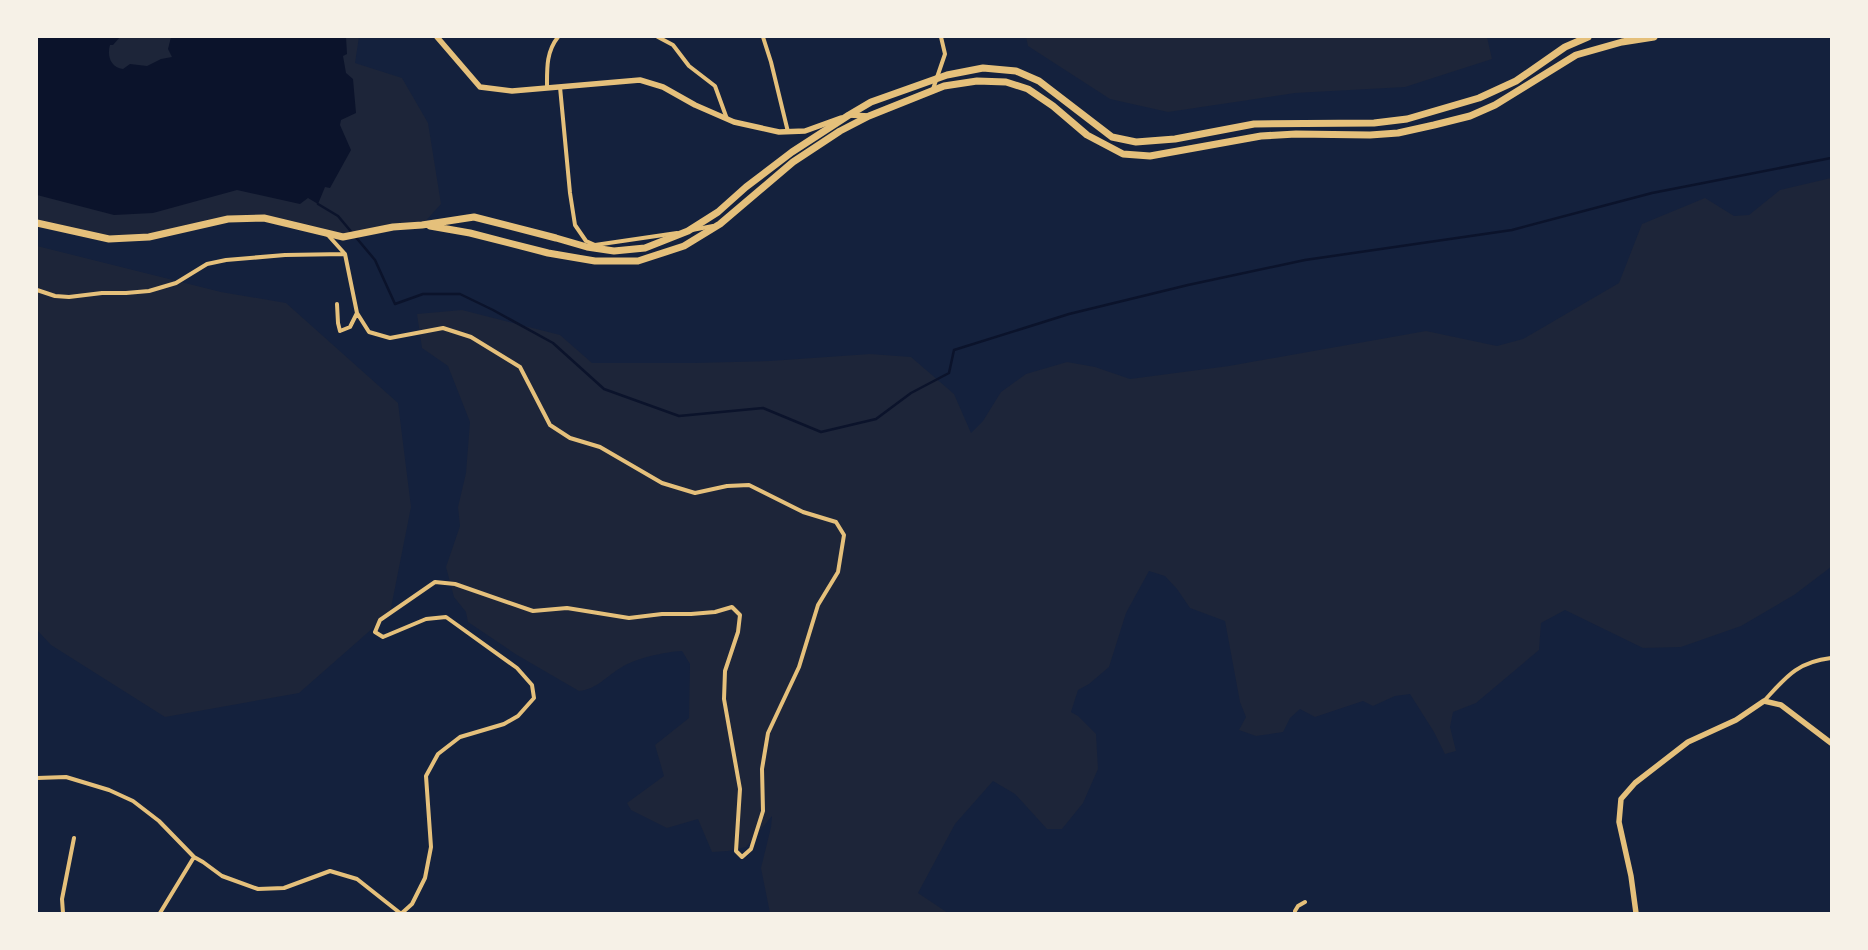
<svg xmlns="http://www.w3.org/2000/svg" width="1868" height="950" font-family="Georgia,serif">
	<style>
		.green { fill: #1d2539 }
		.water { fill: #0b132b }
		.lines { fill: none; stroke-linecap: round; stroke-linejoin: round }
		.stream { stroke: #0b132b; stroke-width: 2.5 }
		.minor { stroke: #e5c07b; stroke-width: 4 }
		.tertiary { stroke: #e5c07b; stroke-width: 5.5 }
		.secondary { stroke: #e5c07b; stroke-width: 7 }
	</style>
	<rect width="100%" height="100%" fill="#14213d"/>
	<!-- green -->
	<path class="green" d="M37,37H359L355,63L402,78L428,123L441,204L422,225L343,237L264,218L228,219L149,237L109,239L37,223Z
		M1026,37H1487L1492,59L1405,87L1295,93L1168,112L1110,99L1028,46Z
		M1831,178V567L1794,595L1741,626L1681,647L1643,648L1565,610L1541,623L1539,650L1476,703L1453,712L1450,727L1456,751L1445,754L1434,732L1410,694L1395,696L1373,706L1363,701L1315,717L1300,709L1290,718L1283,732L1256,736L1239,730L1246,717L1240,702L1225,621L1190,608L1177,589L1165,576L1149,571L1126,613L1109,667L1089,684L1078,690L1071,712L1078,716L1096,734L1098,769L1083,803L1062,829H1047L1015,794L993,781L955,824L918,893L948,913H770L761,868L771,827L772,816L746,847L728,851L712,852L698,819L667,828L631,810L627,803L664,776L655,745L689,718L690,664L682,651C664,652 637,658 622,667C606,676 598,689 579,691L517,655L468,622L466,612L454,597L446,567L460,526L458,507L466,473L470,422L448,366L422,348L417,314L462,310L560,335L592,363H694L770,361L870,354L911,357L954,394L971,433L983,421L1001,392L1026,374L1067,362L1095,367L1130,379L1229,366L1426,331L1497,346L1523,339L1619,283L1642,224L1705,198L1734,216L1749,215L1780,190Z
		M37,246L221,292L286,303L398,403L411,507L390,613L299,693L165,717L51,645L37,630Z"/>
	<!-- water -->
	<path class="water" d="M37,37H120L113,45H110C107,55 110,67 123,69L130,64L147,66L161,59L172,57L168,49L171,37H346L347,54L343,56L346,73L353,79L356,113L341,120L340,125L351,150L330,188L325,187L318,204L308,198L300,204L237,190L153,213L114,215L37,195Z"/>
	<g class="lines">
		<!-- stream -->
		<path class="stream" d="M318,204L338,216L375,260L395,304L423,294H460L493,310L553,343L604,389L679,416L763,408L821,432L876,419L911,393L949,373L954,350L1069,314L1188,285L1305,260L1512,230L1652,193L1831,158"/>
		<!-- minor -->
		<path class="minor" d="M658,37L673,45L689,66L715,86L727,119
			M763,37L771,62L788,132
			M560,87L570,193L575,225L586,241L595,245L677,233
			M547,88C547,69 546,52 558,37
			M932,92L945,54L941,37
			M692,230L713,226
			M327,234L345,254L357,313L369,332L390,338L443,328L471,337L520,367L550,425L570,438L600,447L662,483L695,493L727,486L749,485L803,512L836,522L844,535L838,572L818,605L799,667L768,733L762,769L763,811L751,849L742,857L736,851L740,789L724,699L725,671L738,632L740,615L732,607L715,612L691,614H662L629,618L567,608L533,611L455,584L435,582L380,620L375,632L383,637L426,619L446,617L517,668L532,685L534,698L518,716L504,724L460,737L438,754L426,776L431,847L425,878L412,904L402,913
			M37,290L55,296L69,297L102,293H126L149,291L176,283L207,264L226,260L285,255L345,254
			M337,304L338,323L340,331L350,327L357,313
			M1764,701C1786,677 1797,662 1831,658
			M37,778L66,777L109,790L133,801L159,821L194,857
			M63,913L62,899L74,838
			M160,913L194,857L203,862L222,876L258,889L284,888L330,871L357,879L400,913
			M1295,913V911L1298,906L1305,902"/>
		<!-- tertiary -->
		<path class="tertiary" d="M437,37L480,87L512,91L640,80L663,87L695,105L734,122L779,132L805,131L841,118
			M849,115L869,116
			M1636,913L1631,876L1619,822L1621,799L1635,783L1688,742L1736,720L1764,701L1781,705L1831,743"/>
		<!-- secondary -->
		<path class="secondary" d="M37,223L109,239L149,237L228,219L264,218L343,237L393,227L422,225L474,217L556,238L587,247L614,251L645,248L688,231L718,212L746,187L792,152L849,115L871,102L947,75L983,68L1016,71L1039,81L1112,137L1136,142L1175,139L1254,124L1374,123L1407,119L1479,98L1516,81L1565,47L1588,37
			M430,226L470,233L548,253L595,261H638L684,246L720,224L793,162L840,131L869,116L944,86L977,81L1006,82L1028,89L1053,106L1087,135L1123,154L1150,156L1261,136L1296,134L1370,135L1398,133L1434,125L1470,116L1495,105L1576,55L1622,42L1654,37"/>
	</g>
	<!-- border -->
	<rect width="1868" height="950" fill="none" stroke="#f6f1e7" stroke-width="76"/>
</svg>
